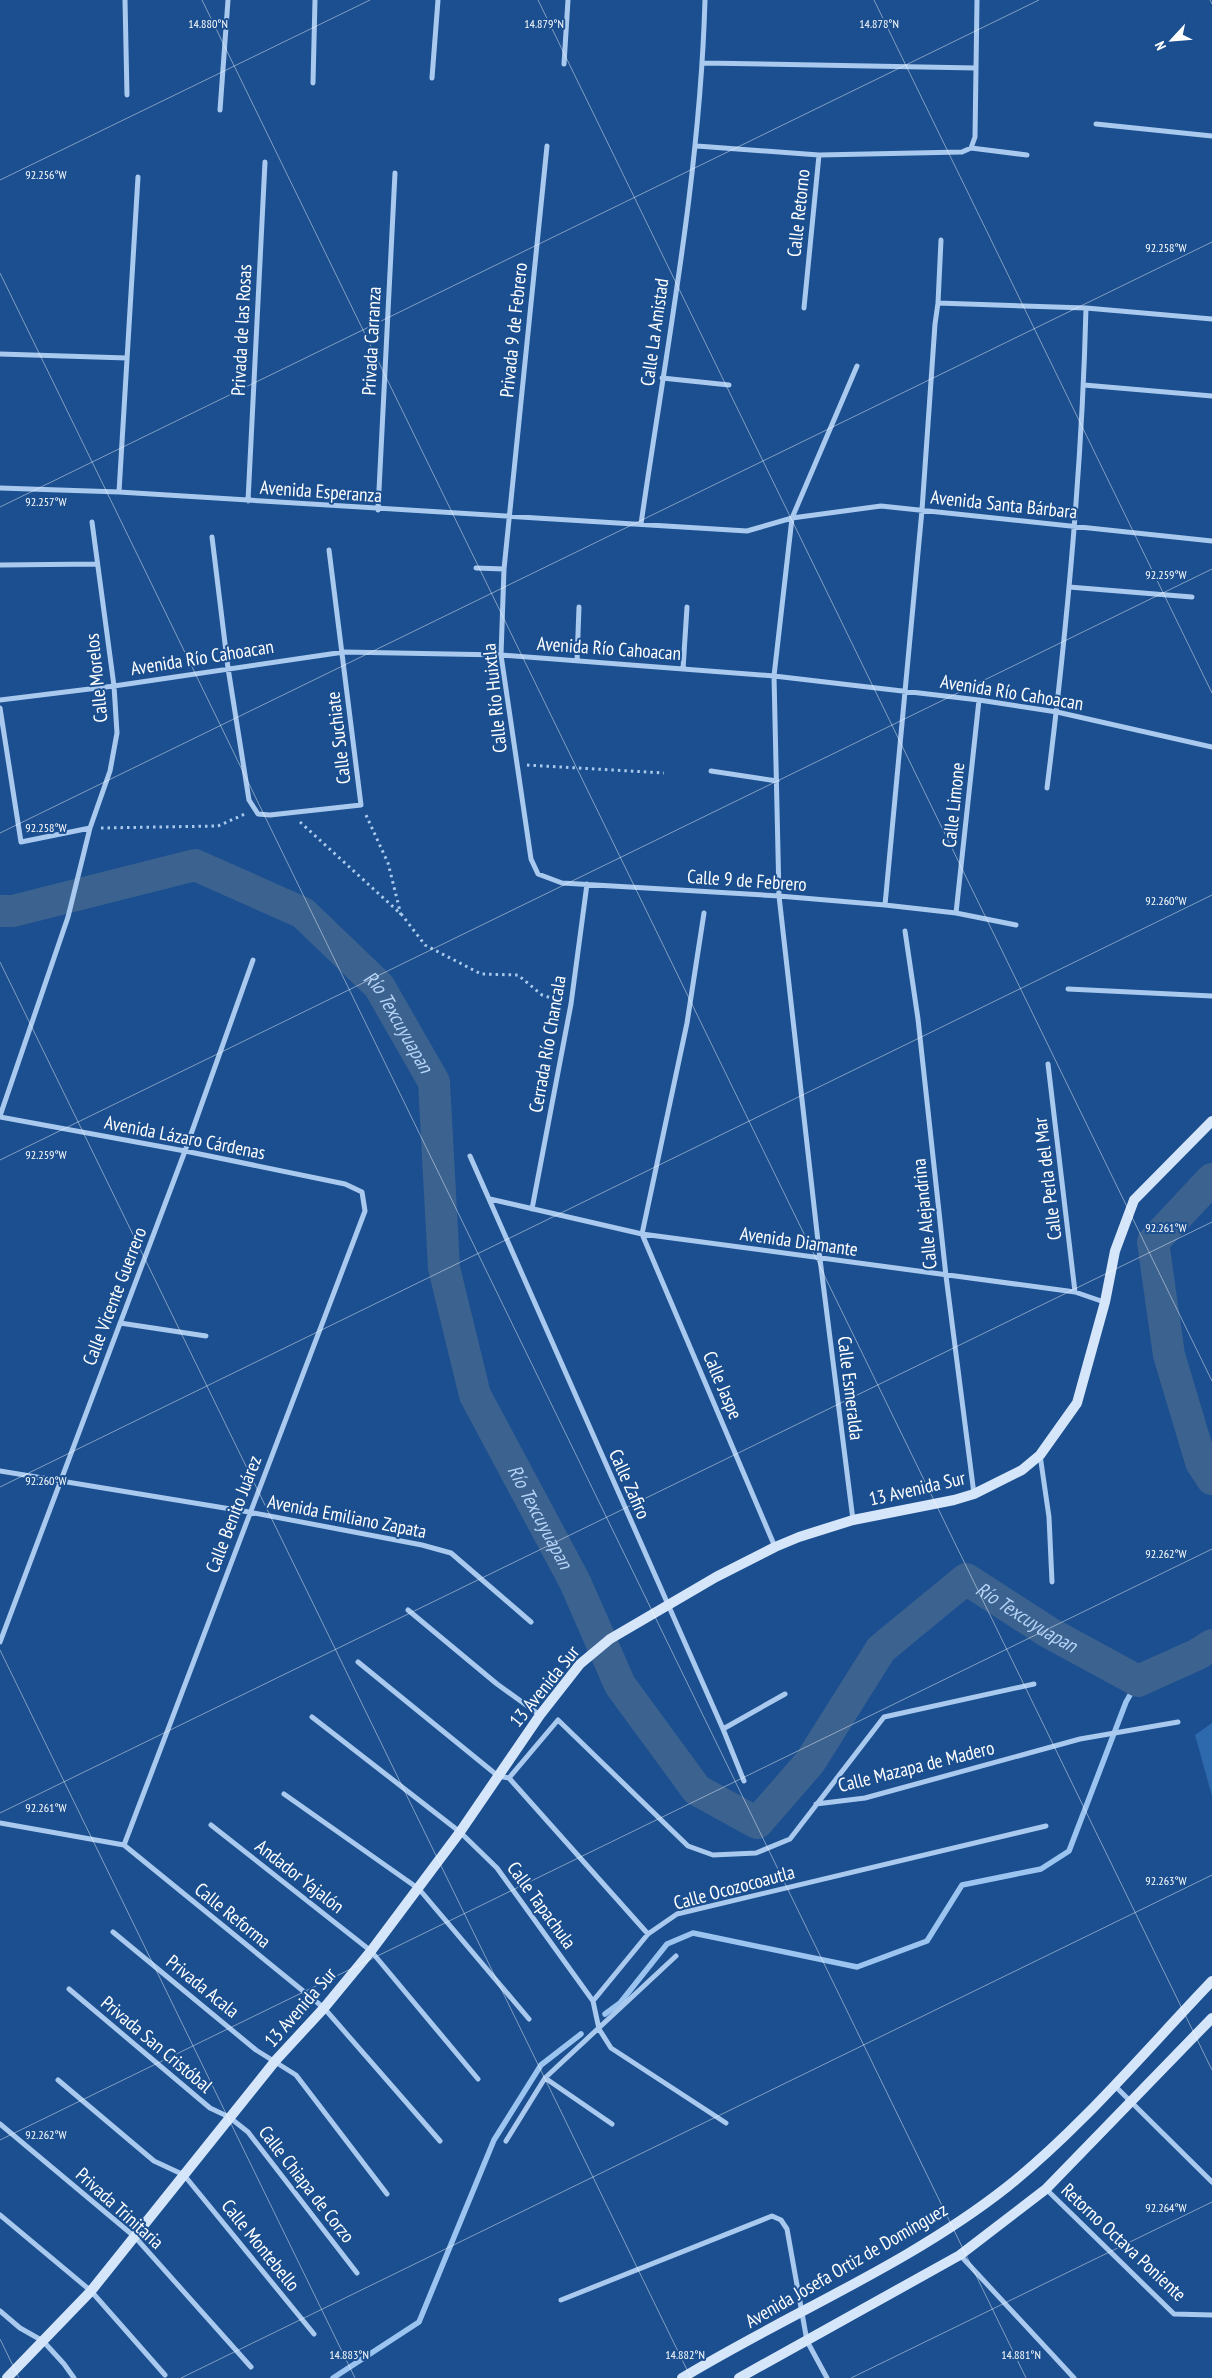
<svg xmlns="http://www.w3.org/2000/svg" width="1212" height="2378" font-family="'PT Sans Narrow',sans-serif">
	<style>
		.green { fill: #2e69ad }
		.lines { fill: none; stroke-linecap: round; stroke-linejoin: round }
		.stream { stroke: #9cc4f0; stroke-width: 5.5 }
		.river { stroke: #3c6290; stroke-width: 32 }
		.path { stroke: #a9c9ee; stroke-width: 3; stroke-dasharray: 2.5 4; stroke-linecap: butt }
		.street { stroke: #a9c9ee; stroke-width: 5 }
		.secondary { stroke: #d6e6fa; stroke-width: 10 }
		.ticks { fill: none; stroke: #fff; stroke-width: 1; stroke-opacity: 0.45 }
		.labels { text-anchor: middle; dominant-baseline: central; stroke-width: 4; stroke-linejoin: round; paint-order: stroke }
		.street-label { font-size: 19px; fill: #fff; stroke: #1b4f8f }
		.water-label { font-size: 20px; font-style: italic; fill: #b5d3f5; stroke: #1b4f8f }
		.ticks-label { font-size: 12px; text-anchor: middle; fill: #fff; stroke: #1b4f8f; stroke-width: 4; stroke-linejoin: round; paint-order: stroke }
	</style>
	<rect width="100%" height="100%" fill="#1b4f8f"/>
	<!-- green -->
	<path class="green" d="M1212,1723V1796L1195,1735Z"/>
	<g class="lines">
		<!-- stream -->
		<path class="stream" d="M605,2014L620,2003L667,1944L693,1933L857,1967L927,1941L962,1885L1041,1869L1069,1851L1126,1702L1138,1681
			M333,2378L419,2322L494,2140L541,2065L581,2034"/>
		<!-- river -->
		<g class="river">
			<path id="s1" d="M0,911H13L195,865L303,913L379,986L434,1082L444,1268L475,1395L575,1582L620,1685L697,1790L757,1823L810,1762L881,1649L966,1579L1048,1632L1138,1681L1198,1654L1212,1645"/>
			<path d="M1212,1179L1153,1242L1169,1355L1201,1462L1212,1479"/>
		</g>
		<!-- path -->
		<path class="path" d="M527,765L664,773
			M366,815L388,863L401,915
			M300,822L402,915L425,945L481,974L518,975L542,995L561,1001
			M101,828L218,826L245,814"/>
		<!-- street -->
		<path class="street" d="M125,0L127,95
			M703,63L976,68
			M564,64L568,0
			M432,78L438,0
			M313,83L315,0
			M220,110L228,0
			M1096,124L1212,136
			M547,146L504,569L501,655L531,859L538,874L562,883L779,896L885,905L956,913L1016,925
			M697,146L819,155L962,152L971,148
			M971,148L975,137L977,0
			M971,148L1027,155
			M938,303L1086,308L1212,319
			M804,308L819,155
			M0,354L127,358
			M662,378L729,385
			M1084,385L1212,396
			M0,488L119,492L747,531L792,518L881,506L1212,541
			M119,492L138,177
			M248,501L265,162
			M378,510L395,173
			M641,524C666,350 700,176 705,0
			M212,537L228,668L249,800L258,814L270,815L361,805L329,550
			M0,565L97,564
			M476,568L504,569
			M1069,587L1192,597
			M577,661L579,607
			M683,669L687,607
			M0,700L114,686L344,652L501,655L774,676L979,700L1057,712L1212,747
			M0,708L21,842L90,828
			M711,771L777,781
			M1047,788C1067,629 1082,469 1086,308
			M885,905L922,510L935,324L938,303L941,240
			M704,913L687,1023L642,1234L775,1547
			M956,913L979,700
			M905,931L918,1019L946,1276L974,1494
			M1068,989L1212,996
			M1048,1064L1075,1292
			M0,1116L68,917L90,828L110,771L117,733L114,686L92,522
			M0,1117L185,1151L345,1184L362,1192L365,1211L124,1845
			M470,1156L723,1729L744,1781
			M490,1199L642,1234L1075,1292L1104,1302
			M532,1209L571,1004L587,884
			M120,1323L206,1336
			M1040,1455L1049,1517L1052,1582
			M0,1471L249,1512L422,1545L451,1553L531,1622
			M853,1520L820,1259L779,896L774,676L792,518L857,366
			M408,1610L497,1684L540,1715
			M0,1642L185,1151L253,960
			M358,1662L498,1776L509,1778L648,1934
			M312,1717L460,1832L497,1868L593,2001L599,2029L611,2048L726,2123
			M723,1729L785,1694
			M509,1778L558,1720L688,1846L713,1855L756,1853L790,1839L884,1717L1034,1684
			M284,1794L419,1889L529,2019
			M816,1804L865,1798L1080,1739L1178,1722
			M0,1823L124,1845L324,2008L440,2141
			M211,1825L371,1951L478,2079
			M113,1932L256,2050L296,2075L387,2194
			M69,1989L210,2108L229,2117L248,2132L357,2273
			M593,2001L648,1934L677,1914L1046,1826
			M545,2078L612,2124
			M58,2080L154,2161L184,2175L314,2334
			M1115,2086L1212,2182
			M0,2124L135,2237L251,2367
			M506,2141L545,2078L676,1956
			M1046,2189L1174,2314L1212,2315
			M0,2215L91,2291L165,2375
			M960,2255L1074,2378
			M561,2300L772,2216L781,2220L787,2229L807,2341L827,2378
			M0,2311L20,2328L43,2341L64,2364L74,2378"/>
		<!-- secondary -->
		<path class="secondary" d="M7,2378L91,2291L276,2060L324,2008L371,1951L460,1832L540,1715L580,1664L610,1639L716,1577L775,1547L799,1537L853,1520L954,1500L974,1494L1022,1470L1040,1455L1077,1403L1105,1302L1115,1251L1134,1200L1212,1121
			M682,2378C789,2313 908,2265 1007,2187C1081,2128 1146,2050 1212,1981
			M739,2378L960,2255L1046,2189L1212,2018"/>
	</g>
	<!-- ticks -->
	<path class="ticks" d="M202,0L1212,2070M538,0L1212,1381M874,0L1212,693M1210,0L1212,4M0,180L370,0M0,273L1026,2378M0,507L1039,0M0,833L1212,242M0,962L691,2378M0,1160L1212,569M0,1487L1212,895M0,1650L355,2378M0,1813L1212,1222M0,2140L1212,1549M0,2339L19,2378M181,2378L1212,1875M851,2378L1212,2202"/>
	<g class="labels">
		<!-- street labels -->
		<g class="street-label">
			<text transform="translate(798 213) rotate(-84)">Calle Retorno</text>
			<text transform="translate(241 330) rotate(-87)">Privada de las Rosas</text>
			<text transform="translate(513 330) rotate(-84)">Privada 9 de Febrero</text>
			<text transform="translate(654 332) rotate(-82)">Calle La Amistad</text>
			<text transform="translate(371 341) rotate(-87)">Privada Carranza</text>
			<text transform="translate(321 491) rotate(4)">Avenida Esperanza</text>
			<text transform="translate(1004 504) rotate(6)">Avenida Santa Bárbara</text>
			<text transform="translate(609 648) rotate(4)">Avenida Río Cahoacan</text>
			<text transform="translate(202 657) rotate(-9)">Avenida Río Cahoacan</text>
			<text transform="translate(96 678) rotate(-96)">Calle Morelos</text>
			<text transform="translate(1012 692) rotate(9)">Avenida Río Cahoacan</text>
			<text transform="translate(494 698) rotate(-96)">Calle Río Huixtla</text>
			<text transform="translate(338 738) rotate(-97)">Calle Suchiate</text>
			<text transform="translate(953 805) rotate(-84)">Calle Limone</text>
			<text transform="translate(747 880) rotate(4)">Calle 9 de Febrero</text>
			<text transform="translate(547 1044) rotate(-80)">Cerrada Río Chancala</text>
			<text transform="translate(185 1137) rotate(11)">Avenida Lázaro Cárdenas</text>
			<text transform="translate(1047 1179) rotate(-97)">Calle Perla del Mar</text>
			<text transform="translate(924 1214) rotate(-96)">Calle Alejandrina</text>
			<text transform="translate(799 1241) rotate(8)">Avenida Diamante</text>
			<text transform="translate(114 1296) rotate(-69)">Calle Vicente Guerrero</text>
			<text transform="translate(723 1385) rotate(67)">Calle Jaspe</text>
			<text transform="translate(851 1388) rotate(83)">Calle Esmeralda</text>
			<text transform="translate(630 1484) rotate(66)">Calle Zafiro</text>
			<text transform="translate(917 1488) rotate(-13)">13 Avenida Sur</text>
			<text transform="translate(233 1514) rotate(-69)">Calle Benito Juárez</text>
			<text transform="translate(347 1516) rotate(11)">Avenida Emiliano Zapata</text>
			<text transform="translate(544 1686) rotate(-51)">13 Avenida Sur</text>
			<text transform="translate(916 1766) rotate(-14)">Calle Mazapa de Madero</text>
			<text transform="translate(300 1876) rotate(38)">Andador Yajalón</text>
			<text transform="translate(734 1887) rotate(-15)">Calle Ocozocoautla</text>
			<text transform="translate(542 1905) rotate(54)">Calle Tapachula</text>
			<text transform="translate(233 1915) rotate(39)">Calle Reforma</text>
			<text transform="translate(203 1986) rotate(39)">Privada Acala</text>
			<text transform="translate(300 2007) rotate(-49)">13 Avenida Sur</text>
			<text transform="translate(157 2044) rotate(40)">Privada San Cristóbal</text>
			<text transform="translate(307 2184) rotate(52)">Calle Chiapa de Corzo</text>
			<text transform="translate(120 2208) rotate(42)">Privada Trinitaria</text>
			<text transform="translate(1124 2242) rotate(43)">Retorno Octava Poniente</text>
			<text transform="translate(261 2245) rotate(51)">Calle Montebello</text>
			<text transform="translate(846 2265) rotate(-30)">Avenida Josefa Ortiz de Domínguez</text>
		</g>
		<!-- water labels -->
		<g class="water-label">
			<text stroke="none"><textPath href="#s1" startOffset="465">Río Texcuyuapan</textPath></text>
			<text stroke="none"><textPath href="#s1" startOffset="990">Río Texcuyuapan</textPath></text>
			<text stroke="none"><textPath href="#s1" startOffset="1771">Río Texcuyuapan</textPath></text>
		</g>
	</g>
	<g class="ticks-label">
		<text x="208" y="28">14.880°N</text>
		<text x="879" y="28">14.878°N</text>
		<text x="544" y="28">14.879°N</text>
		<text x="46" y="179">92.256°W</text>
		<text x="1166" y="252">92.258°W</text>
		<text x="46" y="506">92.257°W</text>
		<text x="1166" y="579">92.259°W</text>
		<text x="46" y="832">92.258°W</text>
		<text x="1166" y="905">92.260°W</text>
		<text x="46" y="1159">92.259°W</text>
		<text x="1166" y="1232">92.261°W</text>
		<text x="46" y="1485">92.260°W</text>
		<text x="1166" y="1558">92.262°W</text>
		<text x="46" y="1812">92.261°W</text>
		<text x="1166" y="1885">92.263°W</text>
		<text x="46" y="2139">92.262°W</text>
		<text x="1166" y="2212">92.264°W</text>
		<text x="349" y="2359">14.883°N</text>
		<text x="685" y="2359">14.882°N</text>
		<text x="1021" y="2359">14.881°N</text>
	</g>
	<!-- north arrow -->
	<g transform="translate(1172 40) rotate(244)" stroke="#1b4f8f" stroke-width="4" paint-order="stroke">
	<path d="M0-4L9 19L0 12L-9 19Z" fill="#ffffff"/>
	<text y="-8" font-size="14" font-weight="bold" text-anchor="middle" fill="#ffffff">N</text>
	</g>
</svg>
